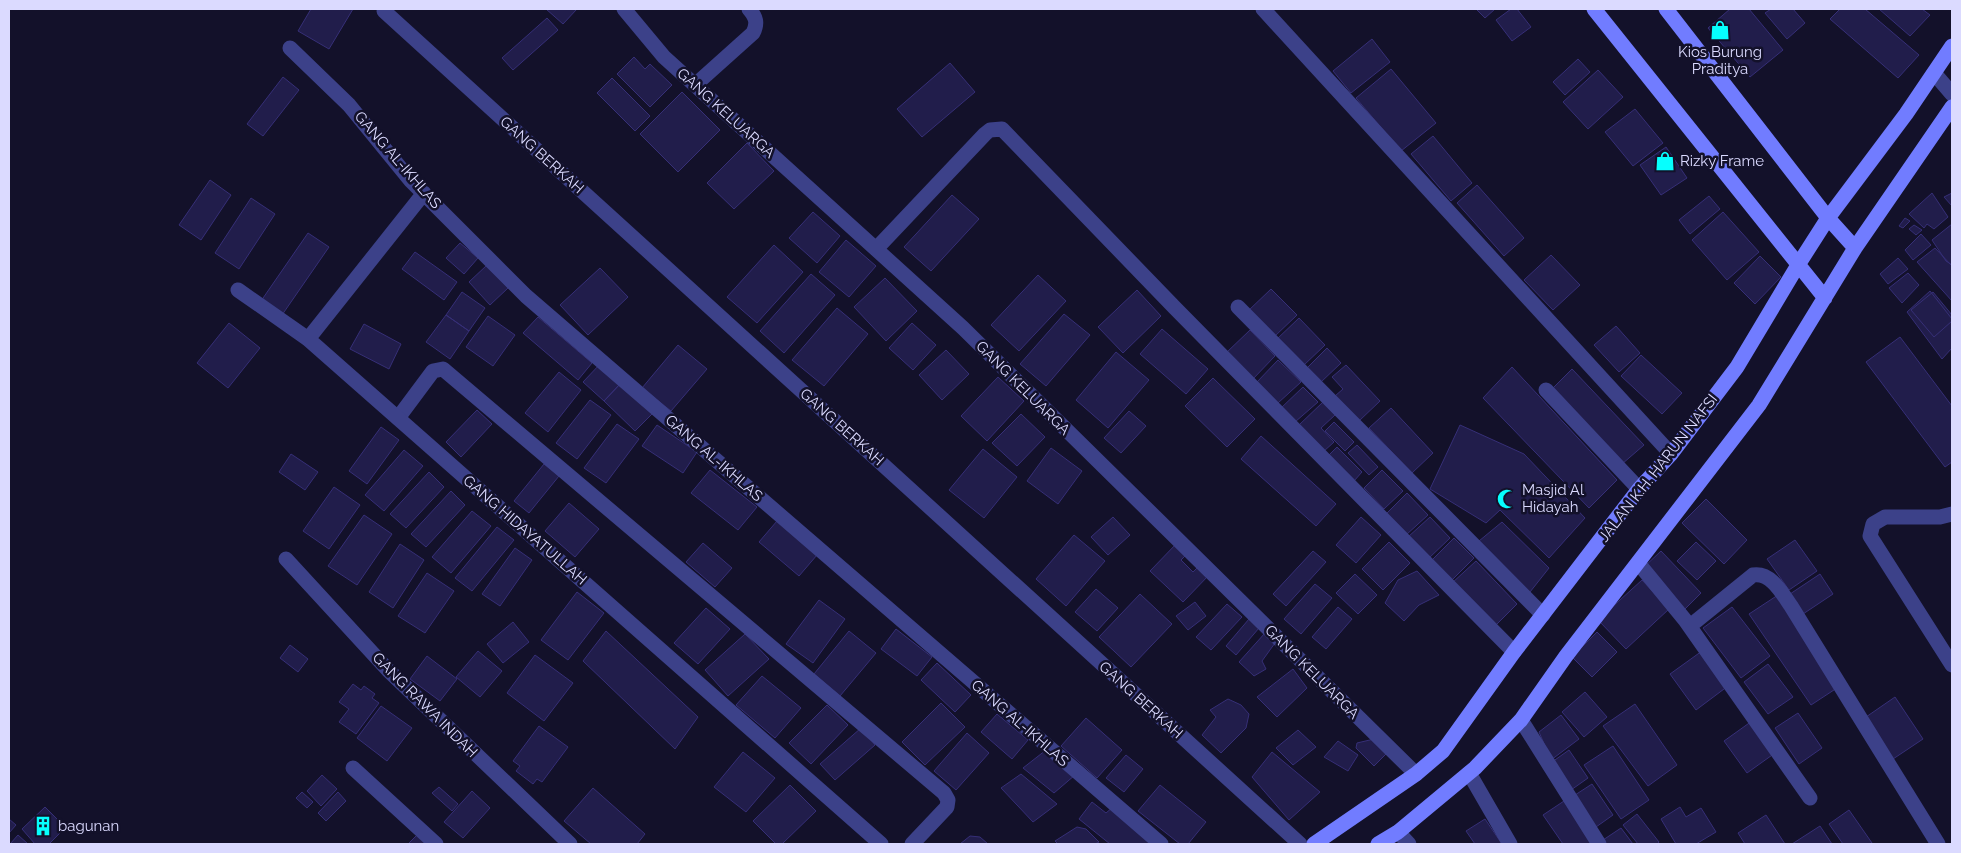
<svg xmlns="http://www.w3.org/2000/svg" width="1961" height="853" font-family="Raleway,sans-serif">
	<style>
		.building { fill: #211d4b; stroke: #362f77 }
		.lines { fill: none; stroke-linecap: round; stroke-linejoin: round }
		.lane { stroke: #3c4189; stroke-width: 15 }
		.street { stroke: #3c4189; stroke-width: 15 }
		.secondary { stroke: #717cff; stroke-width: 15 }
		.labels { text-anchor: middle; dominant-baseline: central; stroke-width: 5; stroke-linejoin: round; paint-order: stroke }
		.poi-label { font-size: 15px; fill: #dbdaff; stroke: #13112a; text-anchor: start }
		.street-label { font-size: 15px; fill: #dbdaff; stroke: #13112a }
	</style>
	<rect width="100%" height="100%" fill="#13112a"/>
	<!-- building -->
	<path class="building" d="M311,9H353L329,49L298,31Z
		M546,9H577L563,24Z
		M1476,9H1495L1485,18Z
		M1511,9H1517L1531,27L1512,41L1496,20Z
		M1730,9H1749L1783,50L1750,77L1708,28Z
		M1771,9H1793L1805,23L1787,39L1765,13Z
		M1840,9H1865L1919,55L1898,78L1830,19Z
		M1879,9H1922L1930,15L1910,36Z
		M547,18L558,30L513,70L502,58Z
		M1372,39L1390,62L1351,93L1333,71Z
		M634,57L645,69L650,64L672,85L650,107L617,74Z
		M1578,59L1590,72L1565,95L1553,82Z
		M950,63L975,92L922,137L897,109Z
		M1391,69L1436,123L1401,151L1356,98Z
		M1598,70L1623,97L1588,129L1563,102Z
		M283,77L299,90L263,136L247,124Z
		M612,78L650,116L635,131L597,93Z
		M682,92L720,130L678,172L640,134Z
		M1635,109L1663,143L1633,166L1605,132Z
		M1433,136L1472,183L1451,201L1411,154Z
		M747,143L774,171L734,209L707,183Z
		M1666,147L1687,178L1661,195L1640,165Z
		M210,180L231,195L201,240L179,225Z
		M1477,185L1524,238L1504,256L1457,203Z
		M1932,193L1948,217L1934,229L1927,224L1924,228L1909,214Z
		M1952,193V206L1944,197Z
		M952,195L979,219L931,271L904,247Z
		M1709,196L1720,209L1690,234L1679,220Z
		M251,198L275,214L239,269L215,253Z
		M813,212L840,236L817,263L789,238Z
		M1723,212L1759,252L1727,280L1692,240Z
		M1905,218L1910,221L1903,228L1899,226Z
		M1952,224V265L1946,261L1932,240Z
		M1914,225L1922,230L1916,235L1909,229Z
		M308,233L329,247L282,315L261,301Z
		M1921,234L1931,245L1913,260L1905,250Z
		M846,240L876,266L849,297L819,272Z
		M460,243L478,258L464,274L446,258Z
		M774,245L803,272L757,323L727,297Z
		M1935,248L1952,266V301L1917,262Z
		M415,252L457,282L444,300L402,269Z
		M1551,255L1580,285L1553,310L1524,280Z
		M1760,256L1781,277L1755,304L1734,283Z
		M1898,258L1908,269L1888,284L1880,274Z
		M487,265L508,288L490,305L469,282Z
		M600,268L628,297L588,335L560,305Z
		M1908,273L1919,285L1902,303L1889,288Z
		M811,274L835,295L784,353L760,331Z
		M1038,275L1066,301L1019,351L991,325Z
		M885,278L917,311L886,341L854,307Z
		M1271,289L1297,315L1274,337L1248,311Z
		M1137,290L1161,316L1123,353L1098,327Z
		M1930,291L1952,319V348L1942,359L1907,312Z
		M462,292L485,308L469,331L446,315Z
		M1933,292L1952,315V321L1934,337L1911,310Z
		M837,308L868,334L824,386L792,360Z
		M1064,314L1090,335L1046,386L1020,364Z
		M446,315L469,331L450,359L426,342Z
		M488,316L515,335L493,366L466,347Z
		M538,317L592,363L578,380L523,333Z
		M1299,318L1325,345L1303,366L1276,340Z
		M229,323L260,348L228,388L197,363Z
		M912,323L936,345L913,370L889,348Z
		M364,324L401,344L389,369L350,349Z
		M1616,326L1640,353L1619,372L1594,345Z
		M1162,329L1208,369L1186,394L1140,354Z
		M1250,330L1275,356L1252,380L1226,353Z
		M1900,337L1952,406V462L1945,467L1866,362Z
		M678,345L707,369L671,411L642,388Z
		M1327,348L1341,363L1320,383L1306,369Z
		M946,350L969,374L942,400L919,375Z
		M1116,352L1149,380L1108,428L1076,400Z
		M1641,355L1682,393L1662,414L1621,376Z
		M1278,360L1301,382L1278,403L1256,383Z
		M601,363L621,383L604,401L583,382Z
		M1346,365L1380,401L1359,421L1335,396L1343,389L1332,377Z
		M1512,367L1617,480L1589,508L1483,398Z
		M1572,369L1644,445L1622,464L1551,390Z
		M559,372L581,390L548,432L525,413Z
		M998,377L1024,401L987,441L961,416Z
		M1213,378L1255,419L1227,447L1185,406Z
		M621,383L653,413L635,431L604,401Z
		M1303,387L1318,402L1295,422L1280,409Z
		M590,400L611,415L577,459L556,443Z
		M1323,402L1335,415L1321,428L1334,442L1323,452L1299,425Z
		M1391,408L1433,453L1412,473L1369,428Z
		M477,410L492,424L461,457L446,442Z
		M1129,411L1146,426L1121,453L1104,438Z
		M1021,414L1045,437L1017,466L992,443Z
		M1334,422L1354,442L1345,451L1325,431Z
		M617,424L639,439L606,483L584,468Z
		M657,425L697,452L683,473L642,446Z
		M1460,425L1524,454L1585,518L1549,558L1500,510L1486,523L1430,489Z
		M381,427L399,440L367,484L349,471Z
		M1261,436L1336,504L1316,526L1241,459Z
		M1357,445L1378,467L1369,475L1348,453Z
		M1337,447L1362,472L1354,481L1328,456Z
		M1051,448L1082,471L1058,504L1027,481Z
		M983,449L1017,477L984,518L949,490Z
		M404,450L423,466L384,511L365,495Z
		M291,454L318,472L305,490L279,472Z
		M544,464L559,476L529,513L514,501Z
		M710,470L757,507L738,530L691,493Z
		M1382,470L1403,491L1384,509L1364,488Z
		M429,472L444,487L406,528L390,514Z
		M334,487L360,505L329,549L303,531Z
		M451,491L465,505L426,547L411,534Z
		M1407,493L1428,515L1406,535L1386,514Z
		M1706,499L1747,540L1724,564L1682,523Z
		M569,503L599,529L575,557L545,531Z
		M472,511L491,526L451,573L432,557Z
		M364,515L392,534L357,585L328,566Z
		M1113,517L1130,535L1108,555L1091,537Z
		M1361,517L1381,535L1356,563L1336,545Z
		M1430,517L1450,538L1428,559L1408,537Z
		M777,521L817,555L799,576L759,542Z
		M1502,522L1549,568L1530,592L1479,541Z
		M497,527L514,540L472,591L455,578Z
		M1074,535L1105,561L1066,606L1036,579Z
		M1454,538L1474,558L1450,582L1430,562Z
		M1795,540L1817,571L1789,590L1767,559Z
		M1178,542L1189,552L1181,560L1193,572L1201,564L1210,574L1183,602L1150,571Z
		M1389,542L1410,563L1383,590L1362,569Z
		M1696,542L1716,561L1697,580L1677,561Z
		M703,543L732,568L715,587L686,562Z
		M400,544L424,560L393,608L369,592Z
		M515,548L532,560L500,606L482,594Z
		M1313,551L1326,562L1286,606L1273,594Z
		M1661,551L1701,593L1684,610L1643,568Z
		M1476,561L1517,604L1494,627L1452,583Z
		M1417,571L1439,595L1419,605L1404,621L1385,603L1398,580Z
		M427,573L454,591L425,633L398,616Z
		M1355,574L1377,595L1358,614L1336,593Z
		M1820,574L1833,594L1803,614L1790,594Z
		M1642,580L1669,609L1626,649L1598,620Z
		M1315,584L1332,598L1301,634L1284,619Z
		M1096,589L1118,608L1097,631L1075,612Z
		M577,592L604,613L568,660L541,640Z
		M1140,594L1172,624L1131,667L1099,637Z
		M1778,595L1840,686L1811,705L1749,614Z
		M819,600L845,619L813,663L786,644Z
		M1195,602L1206,616L1188,630L1176,616Z
		M1227,604L1242,617L1211,650L1196,637Z
		M1338,607L1352,619L1326,649L1312,637Z
		M1732,607L1770,656L1741,678L1703,628Z
		M706,608L730,629L698,664L674,643Z
		M1249,619L1259,628L1236,655L1226,646Z
		M513,622L529,642L503,663L487,644Z
		M896,629L932,657L917,676L881,649Z
		M606,631L698,717L675,749L583,661Z
		M849,631L876,653L840,696L814,674Z
		M1597,632L1617,652L1592,677L1572,657Z
		M1265,633L1275,643L1262,661L1266,669L1254,676L1239,662Z
		M745,634L769,659L728,696L705,670Z
		M290,645L308,659L298,672L280,658Z
		M478,651L502,671L480,697L456,677Z
		M1702,651L1728,686L1696,710L1670,674Z
		M535,655L573,683L544,721L507,693Z
		M427,656L457,679L440,701L410,679Z
		M937,663L971,695L955,712L921,680Z
		M1768,664L1793,697L1768,714L1744,682Z
		M1293,669L1307,688L1277,717L1257,697Z
		M762,676L801,708L775,738L736,705Z
		M353,684L361,690L364,686L375,694L372,698L379,703L356,734L339,722L349,709L339,702Z
		M1585,692L1607,717L1584,737L1562,712Z
		M1895,697L1923,739L1893,759L1866,717Z
		M1228,699L1241,705L1249,714L1246,728L1221,753L1202,735L1216,717L1210,710Z
		M941,703L965,727L925,765L902,742Z
		M1635,704L1677,765L1648,786L1603,726Z
		M827,705L848,725L811,764L789,743Z
		M381,706L412,728L387,761L357,738Z
		M1798,713L1822,748L1799,764L1775,728Z
		M997,714L1028,740L1012,759L981,732Z
		M1561,715L1579,739L1551,760L1539,732Z
		M1086,718L1122,750L1097,778L1061,746Z
		M1752,721L1775,753L1747,773L1724,741Z
		M539,726L568,747L542,782L537,779L533,784L516,771L520,766L513,761Z
		M861,728L875,745L835,780L820,764Z
		M1298,730L1316,747L1293,765L1276,748Z
		M967,733L989,753L956,790L934,771Z
		M1374,739L1389,751L1374,766L1356,748L1357,743Z
		M1338,741L1358,755L1348,771L1324,757Z
		M1613,746L1649,800L1621,819L1584,765Z
		M1046,750L1075,775L1054,793L1023,768Z
		M1569,750L1588,778L1571,790L1552,762Z
		M743,752L775,778L746,812L714,787Z
		M1272,752L1320,792L1289,820L1252,777Z
		M1126,755L1143,769L1124,792L1106,778Z
		M1021,774L1057,804L1033,822L1001,788Z
		M322,775L337,789L321,806L307,791Z
		M1592,784L1613,815L1596,827L1575,795Z
		M790,785L816,811L782,844H776L753,821Z
		M1160,785L1206,822L1188,844H1180L1138,811Z
		M439,787L458,804L452,811L432,793Z
		M593,788L645,834L637,844H591L564,821Z
		M472,791L490,808L463,838L444,822Z
		M302,792L313,802L307,808L296,798Z
		M338,792L346,801L326,821L318,813Z
		M1564,801L1592,844H1563L1543,815Z
		M1092,802L1106,813L1113,807L1156,844H1110L1079,819Z
		M45,807L62,824L61,832L49,844H35L22,829Z
		M1680,807L1686,817L1701,808L1716,832L1696,844H1676L1661,819Z
		M1849,810L1872,843L1871,844H1843L1829,824Z
		M1637,814L1659,842L1657,844H1638L1623,825Z
		M1766,815L1785,844H1745L1738,833Z
		M9,819L16,825L9,833Z
		M1485,819L1502,844H1475L1466,831Z
		M1820,826L1832,844H1792Z
		M1077,827L1086,829L1099,842L1095,844H1058L1055,841Z
		M1621,828L1633,844H1605L1603,840Z
		M418,834L430,844H408Z
		M18,835L28,844H10Z
		M970,836L980,837L988,844H960Z"/>
	<g class="lines">
		<!-- lane -->
		<path class="lane" d="M398,418L433,371L443,369L944,793L948,800L947,807L912,844
			M1639,564L1685,620L1810,798
			M1690,626L1753,575C1771,572 1782,593 1791,606L1938,844
			M1469,773L1510,844"/>
		<!-- street -->
		<path class="street" d="M624,9L664,57L963,328L1416,774
			M1263,9L1671,454
			M384,11L1300,844
			M290,48L349,105L411,181L526,296L1161,844
			M1934,73L1952,94
			M695,85L753,33C758,23 756,17 749,9
			M424,193L308,339L881,844
			M876,249L985,134L990,130L1002,129L1175,308L1514,652
			M238,290L308,339
			M1238,307L1543,615
			M1546,390L1639,489
			M1952,514L1940,517H1885L1873,524L1870,536L1952,665
			M286,559L388,670L570,844
			M1521,720L1599,844
			M353,768L436,844
			M1398,832L1409,844"/>
		<!-- secondary -->
		<path class="secondary" d="M1594,9L1825,298
			M1666,9L1828,218L1855,248
			M1314,844L1416,774L1443,751L1514,652L1639,489L1671,454L1737,367L1798,265L1828,218L1906,114L1952,46
			M1378,844L1398,832L1475,768L1521,720L1566,656L1759,405L1855,248L1952,107"/>
	</g>
	<!-- icons -->
	<defs>
		<symbol id="shop-bare" viewBox="-9 -9 18 18"><path d="M-5-2.5h2.3a2.7 3.5 0 0 1 5.4 0H5L5.5 6h-11ZM-1.5-2.5h3a1.5 2.3 0 0 0-3 0Z" fill="#06fffe" stroke="#13112a" stroke-width="2.5" paint-order="stroke"/></symbol>
		<symbol id="mosque-bare" viewBox="-9 -9 18 18"><path d="M3.5-4.9A6 6 0 1 0 3.5 4.9A5 5 0 1 1 3.5-4.9Z" fill="#06fffe" stroke="#13112a" stroke-width="2.5" paint-order="stroke"/></symbol>
		<symbol id="building-bare" viewBox="-9 -9 18 18"><path d="M-4-6H4V6H1V3H-1V6H-4ZM-2.5-4.3h1.7v1.8h-1.7ZM.8-4.3h1.7v1.8H.8ZM-2.5-1h1.7V.8h-1.7ZM.8-1h1.7V.8H.8Z" fill="#06fffe" stroke="#13112a" stroke-width="2.5" paint-order="stroke"/></symbol>
	</defs>
	<g fill-rule="evenodd">
		<use href="#shop-bare" x="1706" y="16" width="28" height="28"/>
		<use href="#shop-bare" x="1651" y="147" width="28" height="28"/>
		<use href="#mosque-bare" x="1493" y="485" width="28" height="28"/>
		<use href="#building-bare" x="29" y="812" width="28" height="28"/>
	</g>
	<g class="labels">
		<!-- poi labels -->
		<g class="poi-label">
			<text x="1720" y="52" text-anchor="middle">Kios Burung<tspan x="1720" dy="17">Praditya</tspan></text>
			<text x="1680" y="161">Rizky Frame</text>
			<text x="1522" y="490">Masjid Al<tspan x="1522" dy="17">Hidayah</tspan></text>
			<text x="58" y="826">bagunan</text>
		</g>
		<!-- street labels -->
		<g class="street-label">
			<text transform="translate(726 113) rotate(42)">GANG KELUARGA</text>
			<text transform="translate(542 155) rotate(42)">GANG BERKAH</text>
			<text transform="translate(398 160) rotate(49)">GANG AL-IKHLAS</text>
			<text transform="translate(1023 388) rotate(45)">GANG KELUARGA</text>
			<text transform="translate(842 427) rotate(42)">GANG BERKAH</text>
			<text transform="translate(714 458) rotate(41)">GANG AL-IKHLAS</text>
			<text transform="translate(1658 468) rotate(-52)">JALAN K.H. HARUN NAFSI</text>
			<text transform="translate(525 530) rotate(41)">GANG HIDAYATULLAH</text>
			<text transform="translate(1312 672) rotate(45)">GANG KELUARGA</text>
			<text transform="translate(1141 700) rotate(42)">GANG BERKAH</text>
			<text transform="translate(425 705) rotate(45)">GANG RAWA INDAH</text>
			<text transform="translate(1020 723) rotate(41)">GANG AL-IKHLAS</text>
		</g>
	</g>
	<!-- border -->
	<rect width="1961" height="853" fill="none" stroke="#dbdaff" stroke-width="20"/>
</svg>
